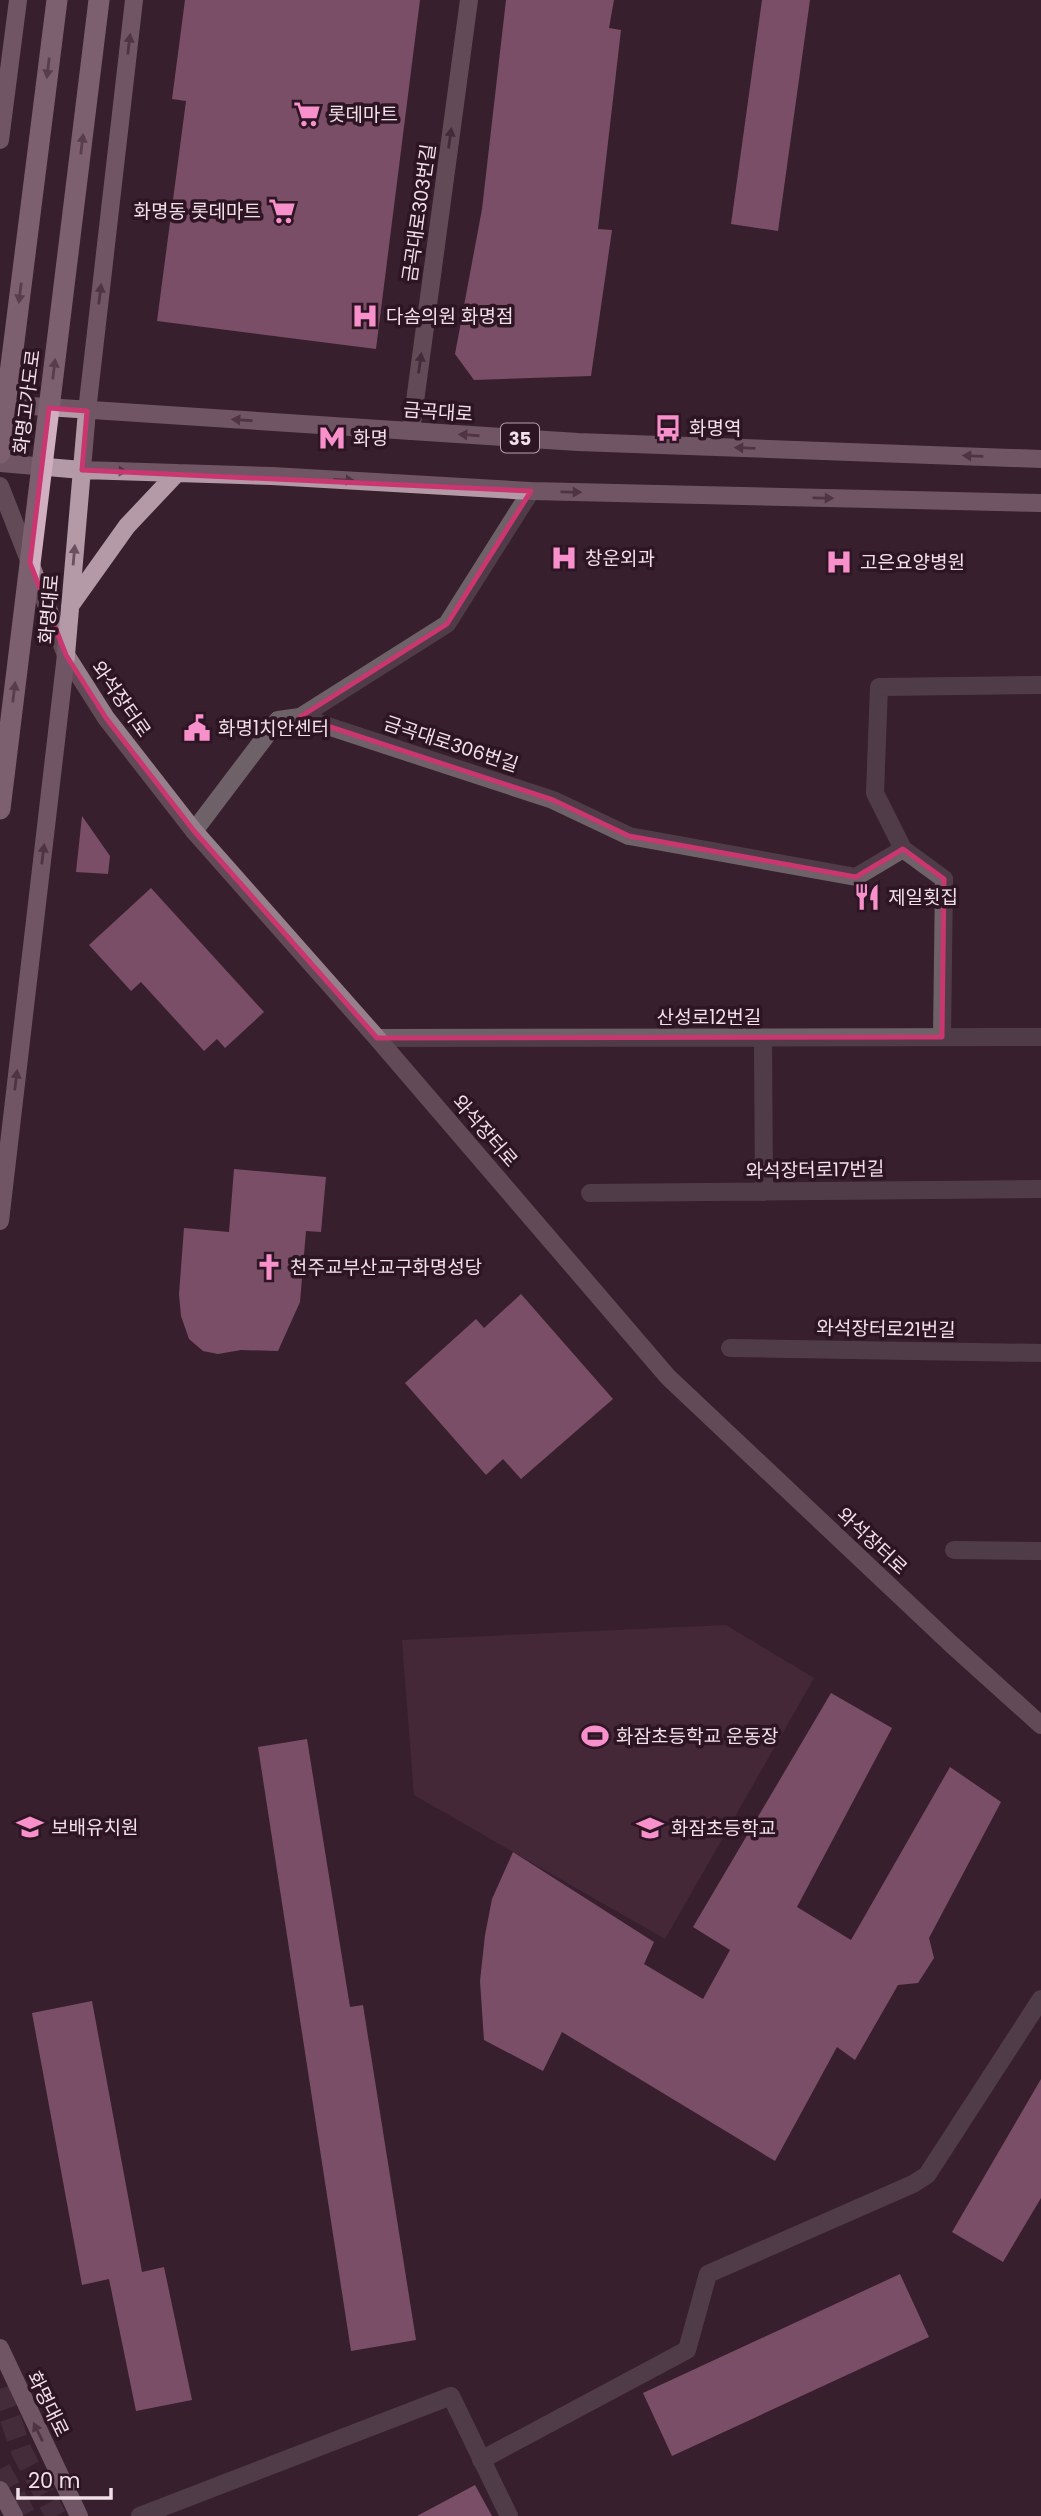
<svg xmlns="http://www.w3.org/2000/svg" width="1041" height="2516" font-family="Poppins,'Noto Sans KR',sans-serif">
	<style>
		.green { fill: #543446 }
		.building { fill: #c788ab }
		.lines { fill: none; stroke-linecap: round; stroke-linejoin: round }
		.highway-tunnel { stroke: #543c49; stroke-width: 21; stroke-dasharray: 21 10; stroke-linecap: butt }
		.street { stroke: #6e6168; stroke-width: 18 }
		.secondary { stroke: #96808b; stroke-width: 18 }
		.primary { stroke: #b499a7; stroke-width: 18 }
		.highway-bridge { stroke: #d0afc0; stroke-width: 21 }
		.oneway { fill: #6a505e }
		.oneway2 { fill: #7e6272 }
		.oneway3 { fill: #523a47 }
		.marked { fill: none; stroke: #c93670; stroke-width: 5; stroke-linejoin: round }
		.labels { text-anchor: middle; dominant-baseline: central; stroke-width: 7; stroke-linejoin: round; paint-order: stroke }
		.shield { fill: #2d1523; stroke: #b6a3ae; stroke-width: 2 }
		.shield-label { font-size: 18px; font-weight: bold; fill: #f1e0e9 }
		.poi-label { font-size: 19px; fill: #f1e0e9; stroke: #2d1523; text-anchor: start }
		.street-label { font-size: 19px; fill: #f1e0e9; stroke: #2d1523 }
	</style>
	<rect width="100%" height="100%" fill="#381f2d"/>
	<!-- green -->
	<path class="green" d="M726,1625L814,1678L665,1939L414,1795L402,1640Z"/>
	<!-- building -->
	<path class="building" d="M185,0H420L376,349L157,321L186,101L172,99Z
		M506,0H614L609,28L621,30L598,229L612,230L591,376L474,380L455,354L482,209Z
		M762,0H810L778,231L731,224Z
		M82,816L110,856L108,874L76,872Z
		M151,888L264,1012L225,1048L217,1039L204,1051L141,982L131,991L89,945Z
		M234,1169L326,1177L321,1232L306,1231L300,1302L278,1351L241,1350L218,1354L203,1351L189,1339L181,1316L179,1294L184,1228L229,1232Z
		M521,1294L613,1399L521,1479L503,1459L486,1475L405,1383L476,1319L484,1328Z
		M831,1693L892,1728L797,1907L851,1940L950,1767L1001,1802L929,1938L934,1958L918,1983L898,1985L855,2060L837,2047L775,2161L562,2032L543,2071L484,2040L480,1981L485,1935L492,1899L513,1852L654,1942L644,1964L703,1999L730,1950L693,1927Z
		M307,1739L350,2007L363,2005L416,2340L351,2351L258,1747Z
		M92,2001L142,2272L164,2267L192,2400L136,2411L109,2279L82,2285L32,2013Z
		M1041,2079V2198L1003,2262L952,2232Z
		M900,2274L929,2337L672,2456L643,2393Z
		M475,2485L492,2516H417Z"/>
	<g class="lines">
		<!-- highway-tunnel -->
		<path class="highway-tunnel" d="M0,2389L22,2452L56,2516
			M0,2469L26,2516"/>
		<!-- street -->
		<path class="street" d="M531,491L447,624L300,717L553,800L629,836L856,877L903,849
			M194,831L278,720L300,717
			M942,1037L944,879L903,849L875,793L879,687L1041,685
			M377,1038L1041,1037
			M763,1038L764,1192
			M590,1193L1041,1189
			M730,1348L1041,1353
			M954,1550L1041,1551
			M481,2460L687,2350L708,2274L913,2184L927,2175L1041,1999
			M140,2516L451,2396L509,2516"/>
		<!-- secondary -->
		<path class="secondary" d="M411,431L469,0
			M0,486L66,655L106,718L194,831L377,1038L668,1377L950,1643L1041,1725"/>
		<!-- primary -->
		<path class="primary" d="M0,140L18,0
			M0,404L578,442L1041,459
			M0,463L82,470L272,476L531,491L1041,503
			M70,606L127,526L177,473
			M0,1221L66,655L87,411L134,0
			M0,2348L79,2516
			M0,2490L14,2516"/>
		<!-- highway-bridge -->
		<path class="highway-bridge" d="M0,453L57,0
			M0,809L99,0"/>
	</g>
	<!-- one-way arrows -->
	<defs><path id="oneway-solid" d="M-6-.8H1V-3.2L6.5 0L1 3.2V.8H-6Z" transform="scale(1.75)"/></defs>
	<g class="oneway">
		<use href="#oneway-solid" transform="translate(129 44) rotate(-83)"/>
		<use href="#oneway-solid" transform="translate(100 294) rotate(-83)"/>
		<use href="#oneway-solid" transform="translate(242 420) rotate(-176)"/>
		<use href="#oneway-solid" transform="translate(469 435) rotate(-176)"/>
		<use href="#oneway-solid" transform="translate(745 448) rotate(-178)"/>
		<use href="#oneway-solid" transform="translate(973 456) rotate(-178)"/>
		<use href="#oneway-solid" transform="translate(117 471) rotate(2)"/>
		<use href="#oneway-solid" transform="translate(344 480) rotate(3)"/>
		<use href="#oneway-solid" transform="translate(571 492) rotate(1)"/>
		<use href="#oneway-solid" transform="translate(823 498) rotate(1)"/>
		<use href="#oneway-solid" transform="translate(74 555) rotate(-85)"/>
		<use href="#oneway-solid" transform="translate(43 854) rotate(-83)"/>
		<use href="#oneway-solid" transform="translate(16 1080) rotate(-83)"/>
		<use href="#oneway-solid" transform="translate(38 2432) rotate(-116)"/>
	</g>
	<g class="oneway2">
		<use href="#oneway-solid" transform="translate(48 68) rotate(97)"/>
		<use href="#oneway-solid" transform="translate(82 144) rotate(-83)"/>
		<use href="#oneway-solid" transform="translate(20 293) rotate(97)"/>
		<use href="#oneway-solid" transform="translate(54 369) rotate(-83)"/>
		<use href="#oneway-solid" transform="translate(14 692) rotate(-83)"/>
	</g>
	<g class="oneway3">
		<use href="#oneway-solid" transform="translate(450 138) rotate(-82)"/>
		<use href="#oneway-solid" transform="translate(420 363) rotate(-82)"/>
	</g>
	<!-- marked area -->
	<path d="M0 0H1041V2516H0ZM49,408L87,411L82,470L531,491L447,624L300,717L553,800L629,836L856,877L903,849L944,879L942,1037L377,1038L194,831L106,718L66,655L30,563Z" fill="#381f2d" fill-opacity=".55" fill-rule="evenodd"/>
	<path class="marked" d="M49,408L87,411L82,470L531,491L447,624L300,717L553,800L629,836L856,877L903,849L944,879L942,1037L377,1038L194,831L106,718L66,655L30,563Z"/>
	<!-- icons -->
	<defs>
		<symbol id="supermarket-bare" viewBox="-9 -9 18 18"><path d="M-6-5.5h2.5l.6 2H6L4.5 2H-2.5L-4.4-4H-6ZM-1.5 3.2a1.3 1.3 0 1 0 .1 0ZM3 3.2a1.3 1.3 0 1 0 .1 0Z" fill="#f890cc" stroke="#2d1523" stroke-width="2.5" paint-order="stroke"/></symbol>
		<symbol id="hospital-bare" viewBox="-9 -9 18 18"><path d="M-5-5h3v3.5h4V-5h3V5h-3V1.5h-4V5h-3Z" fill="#f890cc" stroke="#2d1523" stroke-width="2.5" paint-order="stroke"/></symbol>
		<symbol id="bus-bare" viewBox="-9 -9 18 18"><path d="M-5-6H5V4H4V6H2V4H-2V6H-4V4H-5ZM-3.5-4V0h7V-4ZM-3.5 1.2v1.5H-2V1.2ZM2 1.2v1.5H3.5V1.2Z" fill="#f890cc" stroke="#2d1523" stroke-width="2.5" paint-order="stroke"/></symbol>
		<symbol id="metro-bare" viewBox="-9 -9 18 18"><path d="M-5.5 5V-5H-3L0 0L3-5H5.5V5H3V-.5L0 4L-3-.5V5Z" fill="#f890cc" stroke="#2d1523" stroke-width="2.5" paint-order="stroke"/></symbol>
		<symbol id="civic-bare" viewBox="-9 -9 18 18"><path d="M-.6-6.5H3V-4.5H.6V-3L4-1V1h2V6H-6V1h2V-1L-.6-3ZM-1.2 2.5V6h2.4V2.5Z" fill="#f890cc" stroke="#2d1523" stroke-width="2.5" paint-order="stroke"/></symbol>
		<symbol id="restaurant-bare" viewBox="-9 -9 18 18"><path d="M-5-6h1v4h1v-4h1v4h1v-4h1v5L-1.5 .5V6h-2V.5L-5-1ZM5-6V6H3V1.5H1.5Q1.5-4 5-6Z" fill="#f890cc" stroke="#2d1523" stroke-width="2.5" paint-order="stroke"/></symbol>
		<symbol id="church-bare" viewBox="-9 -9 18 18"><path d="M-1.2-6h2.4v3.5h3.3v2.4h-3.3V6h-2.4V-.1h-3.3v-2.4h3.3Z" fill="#f890cc" stroke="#2d1523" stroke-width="2.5" paint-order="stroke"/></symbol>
		<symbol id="stadium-bare" viewBox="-9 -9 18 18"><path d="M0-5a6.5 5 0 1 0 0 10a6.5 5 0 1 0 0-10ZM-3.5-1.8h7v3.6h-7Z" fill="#f890cc" stroke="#2d1523" stroke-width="2.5" paint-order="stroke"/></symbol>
		<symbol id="school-bare" viewBox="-9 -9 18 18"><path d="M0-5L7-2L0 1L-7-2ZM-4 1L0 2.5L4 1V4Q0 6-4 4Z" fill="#f890cc" stroke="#2d1523" stroke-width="2.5" paint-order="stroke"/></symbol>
	</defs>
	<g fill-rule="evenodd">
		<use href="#supermarket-bare" x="288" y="95" width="38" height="38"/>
		<use href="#supermarket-bare" x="263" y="192" width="38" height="38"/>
		<use href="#hospital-bare" x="346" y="297" width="38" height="38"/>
		<use href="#bus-bare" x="649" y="409" width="38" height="38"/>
		<use href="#metro-bare" x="313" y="419" width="38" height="38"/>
		<use href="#hospital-bare" x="545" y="539" width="38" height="38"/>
		<use href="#hospital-bare" x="820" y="543" width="38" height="38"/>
		<use href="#civic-bare" x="178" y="709" width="38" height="38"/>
		<use href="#restaurant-bare" x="848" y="878" width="38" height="38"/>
		<use href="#church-bare" x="250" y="1248" width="38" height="38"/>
		<use href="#stadium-bare" x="576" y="1717" width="38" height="38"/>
		<use href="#school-bare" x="11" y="1808" width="38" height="38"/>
		<use href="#school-bare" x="631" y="1809" width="38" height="38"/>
	</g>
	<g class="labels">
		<!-- shield labels -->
		<rect class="shield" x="501" y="423.5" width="38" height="29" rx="5"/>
		<g class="shield-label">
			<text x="520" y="438">35</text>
		</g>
		<!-- poi labels -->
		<g class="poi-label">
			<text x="328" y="114">롯데마트</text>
			<text x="261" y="211" text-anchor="end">화명동 롯데마트</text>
			<text x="386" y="316">다솜의원 화명점</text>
			<text x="689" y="428">화명역</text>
			<text x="353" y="438">화명</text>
			<text x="585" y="558">창운외과</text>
			<text x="860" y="562">고은요양병원</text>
			<text x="218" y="728">화명1치안센터</text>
			<text x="888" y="897">제일횟집</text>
			<text x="290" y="1267">천주교부산교구화명성당</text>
			<text x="616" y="1736">화잠초등학교 운동장</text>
			<text x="51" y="1827">보배유치원</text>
			<text x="671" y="1828">화잠초등학교</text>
		</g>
		<!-- street labels -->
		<g class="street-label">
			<text transform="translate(419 213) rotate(-82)">금곡대로303번길</text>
			<text transform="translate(27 402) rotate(-83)">화명고가도로</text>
			<text transform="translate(438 412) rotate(4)">금곡대로</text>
			<text transform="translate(49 609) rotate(-85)">화명대로</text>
			<text transform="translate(121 699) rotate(55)">와석장터로</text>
			<text transform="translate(451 744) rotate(18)">금곡대로306번길</text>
			<text x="709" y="1017">산성로12번길</text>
			<text transform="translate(485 1131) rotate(49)">와석장터로</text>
			<text transform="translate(815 1170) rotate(-1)">와석장터로17번길</text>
			<text transform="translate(886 1329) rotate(1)">와석장터로21번길</text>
			<text transform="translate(872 1541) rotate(43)">와석장터로</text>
			<text transform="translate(48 2404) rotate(64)">화명대로</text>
		</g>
	</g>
	<!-- scale -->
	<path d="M18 2488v10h93v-10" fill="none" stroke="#f1e0e9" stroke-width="3.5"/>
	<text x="28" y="2488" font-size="21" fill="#f1e0e9" stroke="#2d1523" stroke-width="5" paint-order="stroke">20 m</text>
</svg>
